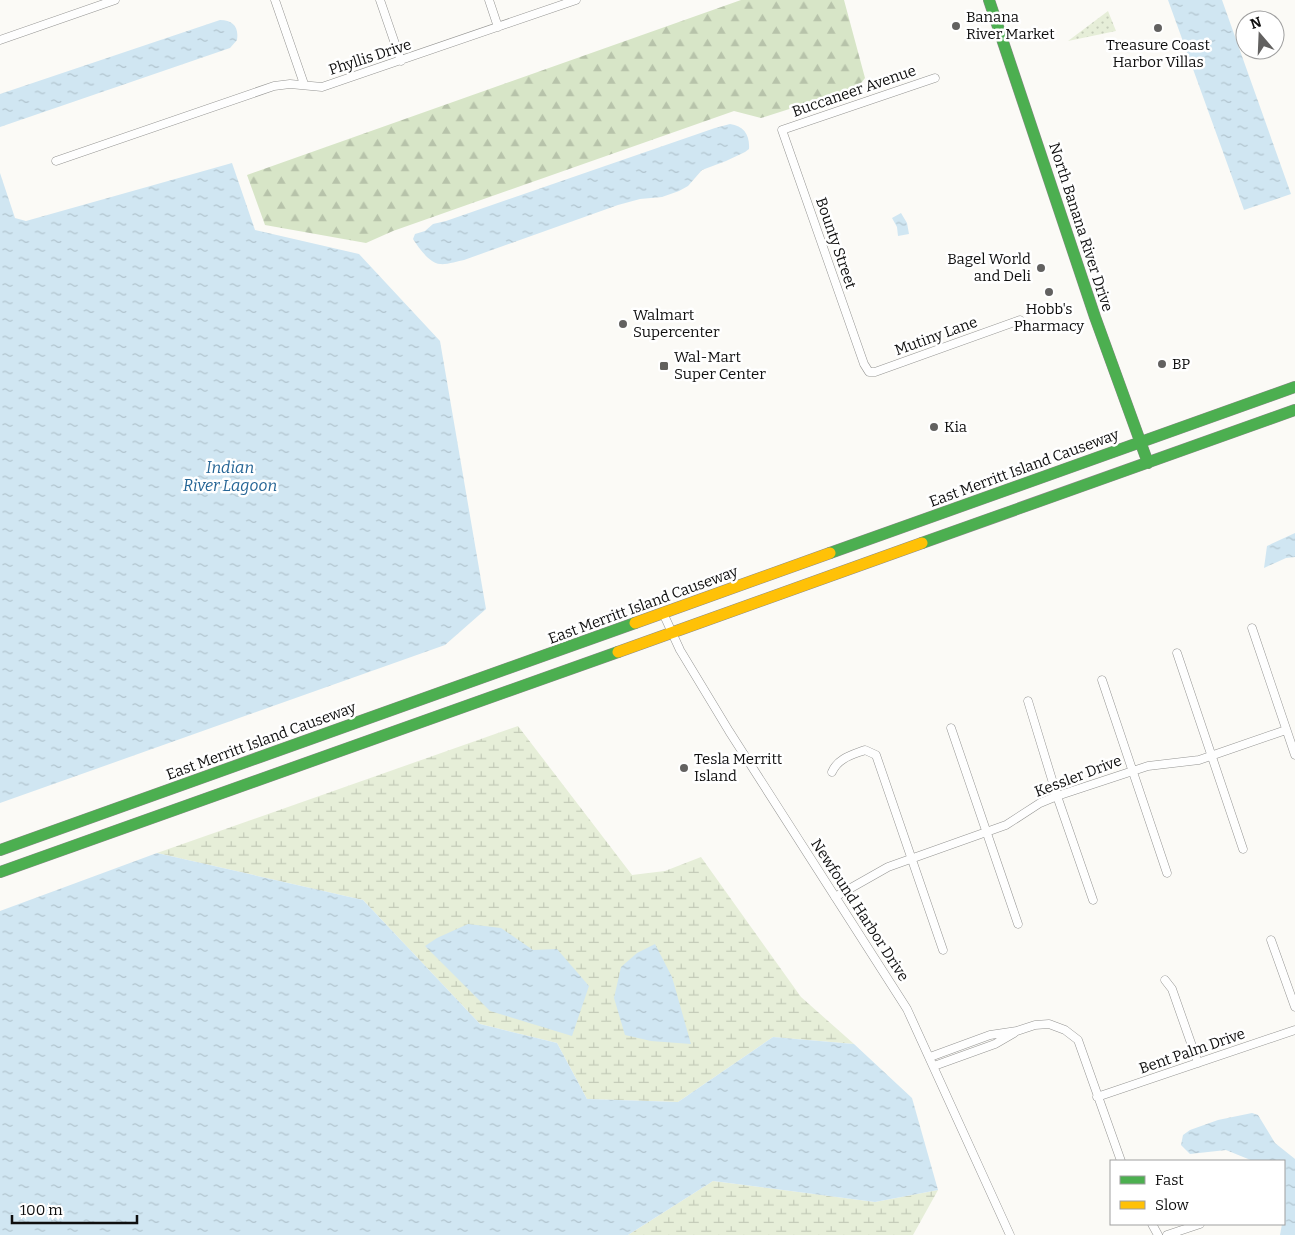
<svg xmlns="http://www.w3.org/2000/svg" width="1295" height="1235" font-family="Bitter,serif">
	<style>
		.grass { fill: url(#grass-dots) }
		.forest { fill: url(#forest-firs) }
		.wetland { fill: url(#wetland-marsh) }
		.water { fill: url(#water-ripples) }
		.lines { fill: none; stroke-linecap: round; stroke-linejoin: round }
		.street-casing { stroke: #959593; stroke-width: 9 }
		.fast-casing { stroke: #8c8b8a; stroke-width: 12 }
		.slow-casing { stroke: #8c8b8a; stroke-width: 12 }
		.street { stroke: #fefefe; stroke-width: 8 }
		.fast { stroke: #4caf50; stroke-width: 11 }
		.slow { stroke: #ffc107; stroke-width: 11 }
		.poi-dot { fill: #626160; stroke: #fff; stroke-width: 2 }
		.labels { text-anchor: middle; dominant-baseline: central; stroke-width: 5; stroke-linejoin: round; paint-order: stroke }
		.poi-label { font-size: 15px; fill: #0f0f0f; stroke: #fff; text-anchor: start }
		.street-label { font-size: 15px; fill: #0f0f0f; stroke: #fff }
		.water-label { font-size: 16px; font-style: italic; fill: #256595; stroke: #fff }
	</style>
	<defs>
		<pattern id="grass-dots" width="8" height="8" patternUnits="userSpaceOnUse" patternTransform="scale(1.25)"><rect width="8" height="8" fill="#e6eed8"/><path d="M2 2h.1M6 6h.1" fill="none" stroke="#c4cbb8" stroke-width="1.8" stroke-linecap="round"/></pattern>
		<pattern id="forest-firs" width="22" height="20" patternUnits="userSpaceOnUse" patternTransform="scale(1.25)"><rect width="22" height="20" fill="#d7e5c7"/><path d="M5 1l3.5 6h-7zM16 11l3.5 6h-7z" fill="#b7c3aa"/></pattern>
		<pattern id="wetland-marsh" width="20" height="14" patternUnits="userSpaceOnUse" patternTransform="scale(1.25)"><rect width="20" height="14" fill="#e6eed8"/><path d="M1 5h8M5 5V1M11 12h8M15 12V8" fill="none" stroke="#c4cbb8"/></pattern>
		<pattern id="water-ripples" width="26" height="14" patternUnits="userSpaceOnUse" patternTransform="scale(1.25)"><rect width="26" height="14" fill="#d0e6f2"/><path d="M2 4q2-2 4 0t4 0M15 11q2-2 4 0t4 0" fill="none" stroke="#b1c4ce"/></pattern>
	</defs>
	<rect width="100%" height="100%" fill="#fbfaf6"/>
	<!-- grass -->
	<path class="grass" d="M1108,11L1116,31L1068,41Z"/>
	<!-- forest -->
	<path class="forest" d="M741,0H844L865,78L858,87L761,118L734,111L393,231L366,243L265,225L247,175Z"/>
	<!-- wetland -->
	<path class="wetland" d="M518,726L632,875L665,871L701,857L801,997L854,1044L773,1037L678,1102L587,1099L557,1043L480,1024L363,900L157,853Z
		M713,1181L875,1202L938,1190L913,1235H628Z"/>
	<!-- water -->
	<path class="water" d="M1168,0H1222L1291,194L1244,210Z
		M220,20C233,20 239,27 237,40L230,48L0,127V94Z
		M730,124C744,126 750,135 749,149L745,152L726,161L702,170L688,186L679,191L662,197L640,199L618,205L464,260C458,261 446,265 440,264C429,263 419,248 413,239L415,234L425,231L433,224L446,221L715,128Z
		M232,163L255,230L359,254L440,341L486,609L445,645L0,803V173L15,218L26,221Z
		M901,213L907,223L909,234L898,236L897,227L892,218Z
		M1295,533V557L1286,558L1264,568L1267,546Z
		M157,853L363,900L480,1024L557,1043L587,1099L678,1102L773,1037L854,1044L912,1098L938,1190L875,1202L713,1181L628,1235H0V911Z
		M468,924L501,928L533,950L557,949L589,986L572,1036L490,1011L425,946L437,938Z
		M655,944L672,977L691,1044L651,1041L625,1035L614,998L621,967L637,953Z
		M1252,1113L1258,1115L1275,1143L1295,1159V1235H1280L1282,1224H1284L1285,1204L1284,1161H1253L1226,1150L1190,1154L1181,1145L1183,1135L1190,1130L1218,1120Z"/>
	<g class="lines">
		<defs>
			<path id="street" d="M275,0L304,84
				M380,0L401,61
				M489,0L498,27
				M0,40L115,0
				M935,78L782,130L864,364L869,372H875L1020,320
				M56,161L274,86L290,84L322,87L576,0
				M663,613L680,650L729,731L907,1009L1010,1235
				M1252,628L1295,755
				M1177,653L1243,849
				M1102,680L1167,873
				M1028,701L1057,796L1093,900
				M951,728L1018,924
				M832,772C838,758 852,755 865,750L876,755L943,950
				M835,897L888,867L1006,825L1040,803L1057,796L1148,766L1199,760L1286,730
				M1271,940L1295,1007
				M1165,980L1172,989L1198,1063
				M930,1057L990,1035L1017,1031L1035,1025L1049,1024L1065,1030L1078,1040L1121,1161
				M934,1066L995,1044L1014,1033
				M1097,1097L1295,1030
				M1152,1224L1158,1235
				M1167,1235L1200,1224"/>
			<path id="fast" d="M989,0L1095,317L1148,463
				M922,543L1295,410
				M830,553L1295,387
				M0,850L635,623
				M0,872L618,652"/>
			<path id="slow" d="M635,623L830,553
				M618,652L922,543"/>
		</defs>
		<!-- street casing -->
		<use href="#street" class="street-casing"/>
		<!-- fast casing -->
		<use href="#fast" class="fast-casing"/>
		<!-- slow casing -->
		<use href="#slow" class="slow-casing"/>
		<!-- street -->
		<use href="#street" class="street"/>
		<!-- fast -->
		<use href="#fast" class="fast"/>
		<!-- slow -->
		<use href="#slow" class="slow"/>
	</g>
	<!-- markers -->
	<g class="poi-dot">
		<circle cx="956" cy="26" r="5"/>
		<circle cx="1158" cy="28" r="5"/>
		<circle cx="1041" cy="268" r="5"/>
		<circle cx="1049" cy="292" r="5"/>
		<circle cx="623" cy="324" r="5"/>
		<circle cx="1162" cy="364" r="5"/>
		<rect x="659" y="361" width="10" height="10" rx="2.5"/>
		<circle cx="934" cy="427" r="5"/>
		<circle cx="684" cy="768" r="5"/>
	</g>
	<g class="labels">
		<!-- poi labels -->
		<g class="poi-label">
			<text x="966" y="17">Banana<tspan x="966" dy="17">River Market</tspan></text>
			<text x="1158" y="45" text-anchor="middle">Treasure Coast<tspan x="1158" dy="17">Harbor Villas</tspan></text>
			<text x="1031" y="259" text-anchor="end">Bagel World<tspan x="1031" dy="17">and Deli</tspan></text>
			<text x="1049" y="309" text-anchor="middle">Hobb's<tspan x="1049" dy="17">Pharmacy</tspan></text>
			<text x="633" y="315">Walmart<tspan x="633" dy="17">Supercenter</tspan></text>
			<text x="674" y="357">Wal-Mart<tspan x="674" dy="17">Super Center</tspan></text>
			<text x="1172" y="364">BP</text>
			<text x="944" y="427">Kia</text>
			<text x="694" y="759">Tesla Merritt<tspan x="694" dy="17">Island</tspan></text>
		</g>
		<!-- street labels -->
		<g class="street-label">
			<text transform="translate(370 57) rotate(-18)">Phyllis Drive</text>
			<text transform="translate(854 91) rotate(-19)">Buccaneer Avenue</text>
			<text transform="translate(1081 227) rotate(72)">North Banana River Drive</text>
			<text transform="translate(836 243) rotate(71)">Bounty Street</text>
			<text transform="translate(936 336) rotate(-20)">Mutiny Lane</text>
			<text transform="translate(1024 468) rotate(-20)">East Merritt Island Causeway</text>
			<text transform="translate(643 605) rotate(-20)">East Merritt Island Causeway</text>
			<text transform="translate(261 741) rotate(-20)">East Merritt Island Causeway</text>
			<text transform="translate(1078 776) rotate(-21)">Kessler Drive</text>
			<text transform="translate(860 910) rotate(57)">Newfound Harbor Drive</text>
			<text transform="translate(1192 1051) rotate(-19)">Bent Palm Drive</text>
		</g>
		<!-- water labels -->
		<g class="water-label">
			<text x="230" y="467">Indian<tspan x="230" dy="18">River Lagoon</tspan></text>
		</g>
	</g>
	<!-- legend -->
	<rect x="1110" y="1160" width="175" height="65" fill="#ffffff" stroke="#9f9f9f"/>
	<rect x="1120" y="1176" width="25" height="8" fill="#4caf50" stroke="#9f9f9f"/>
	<text x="1155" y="1185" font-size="15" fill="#0f0f0f">Fast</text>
	<rect x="1120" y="1201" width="25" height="8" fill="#ffc107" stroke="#9f9f9f"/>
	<text x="1155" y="1210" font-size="15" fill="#0f0f0f">Slow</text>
	<!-- north arrow -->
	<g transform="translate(1260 35) rotate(341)"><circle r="24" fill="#ffffff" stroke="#9f9f9f"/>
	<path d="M0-4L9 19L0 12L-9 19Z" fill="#626160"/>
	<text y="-8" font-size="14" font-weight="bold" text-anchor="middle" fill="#0f0f0f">N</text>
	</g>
	<!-- scale -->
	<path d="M12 1215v8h125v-8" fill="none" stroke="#0f0f0f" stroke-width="2.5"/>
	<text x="20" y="1215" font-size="15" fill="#0f0f0f" stroke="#ffffff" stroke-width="4" paint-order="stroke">100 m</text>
</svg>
